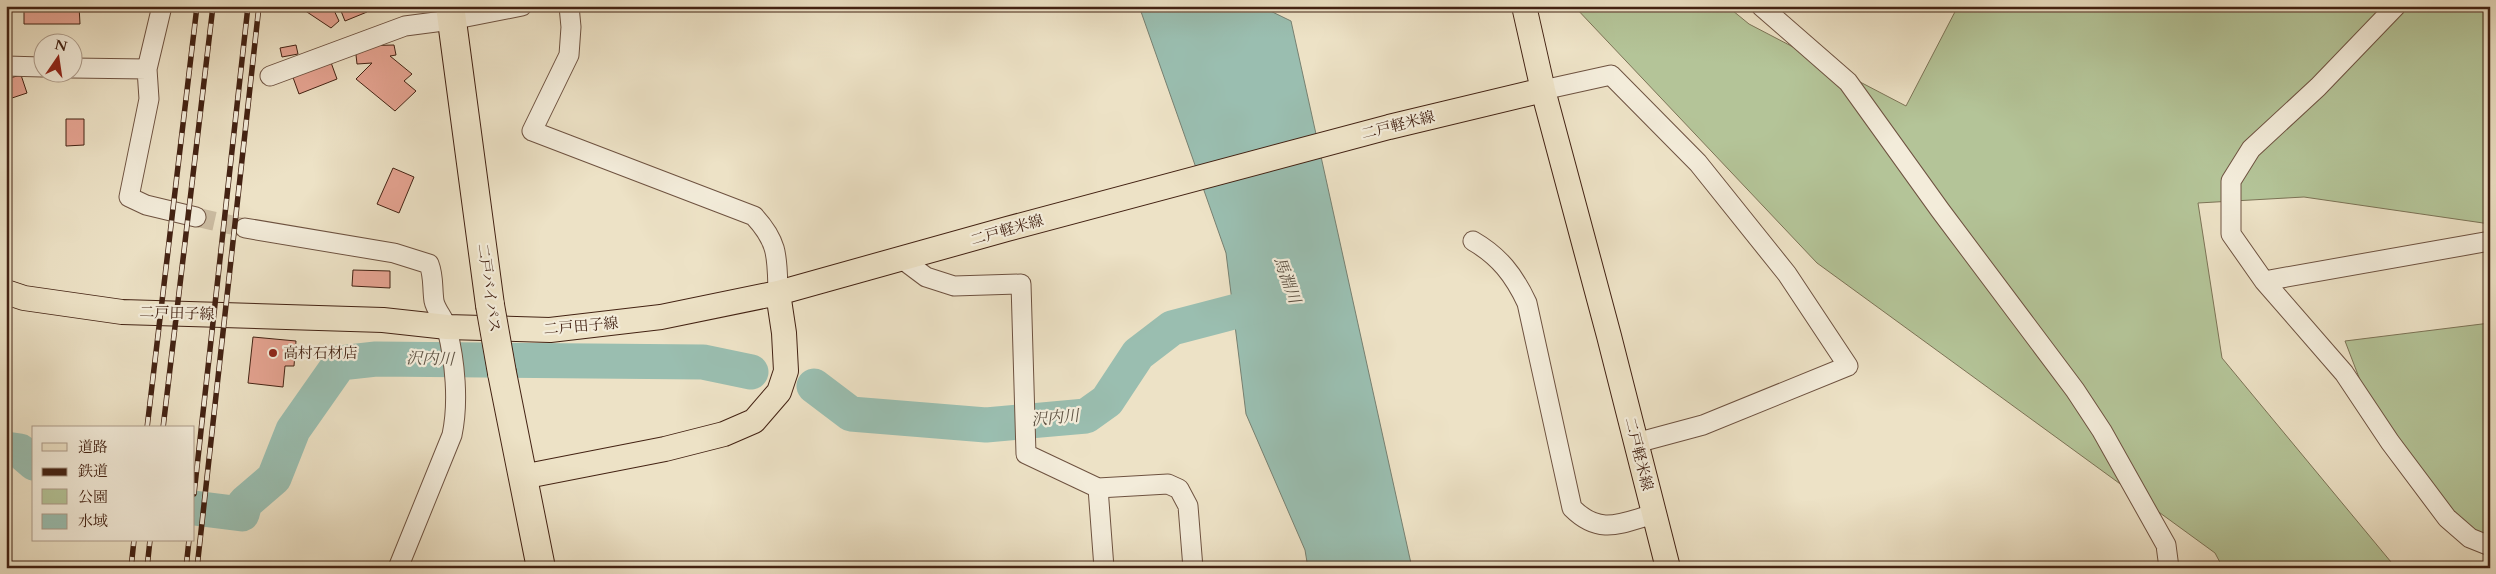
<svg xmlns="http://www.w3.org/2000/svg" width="2496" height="574" font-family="Cardo,'Noto Serif JP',serif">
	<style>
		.green { fill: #b4c498; stroke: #7c7356 }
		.water { fill: #9abeb0; stroke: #778071 }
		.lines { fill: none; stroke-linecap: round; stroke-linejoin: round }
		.river { stroke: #9abeb0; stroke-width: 35 }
		.building { fill: #e5a391; stroke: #432213 }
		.minor-tunnel { stroke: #cbbca2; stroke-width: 19; stroke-dasharray: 19 9; stroke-linecap: butt }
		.minor-casing { stroke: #6e5240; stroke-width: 21 }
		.major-casing { stroke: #432213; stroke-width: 26 }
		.highway-casing { stroke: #432213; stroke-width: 30 }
		.minor { stroke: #f3ecda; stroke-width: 19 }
		.major { stroke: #ede2c6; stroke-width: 24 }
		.highway { stroke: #ede2c6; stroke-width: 28 }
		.rail-casing { stroke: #432213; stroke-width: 5.5 }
		.rail { stroke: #f3ecda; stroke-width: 4; stroke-dasharray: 11; stroke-linecap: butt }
		.highway-bridge-casing { stroke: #432213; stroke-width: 30; stroke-linecap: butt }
		.highway-bridge { stroke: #ede2c6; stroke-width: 28 }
		.poi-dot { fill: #8f2418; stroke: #f3ecda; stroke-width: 2 }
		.labels { text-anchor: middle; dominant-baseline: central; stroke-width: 4.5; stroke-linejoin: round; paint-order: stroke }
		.street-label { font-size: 15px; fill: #432213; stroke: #f3ecda }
		.poi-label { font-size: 15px; fill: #432213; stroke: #f3ecda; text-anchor: start }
		.water-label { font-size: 16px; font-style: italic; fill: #5d5142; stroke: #f3ecda }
	</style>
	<rect width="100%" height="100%" fill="#ede2c6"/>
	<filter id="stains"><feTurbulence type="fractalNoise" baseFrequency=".004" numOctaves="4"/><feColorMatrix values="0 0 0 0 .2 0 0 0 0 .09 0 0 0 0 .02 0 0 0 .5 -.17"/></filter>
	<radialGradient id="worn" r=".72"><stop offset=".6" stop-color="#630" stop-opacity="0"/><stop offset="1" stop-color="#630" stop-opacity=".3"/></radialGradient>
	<!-- green -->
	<path class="green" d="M1574,6H1727L1749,24L1906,106L1958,6H2490V224L2304,197L2198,203L2222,358L2396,568H2223L2215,553L1817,263Z
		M2490,323V548L2383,440L2345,341Z"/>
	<!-- water -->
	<path class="water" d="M1139,6H1260L1291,21L1412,568H1308L1305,550L1246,414L1226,253Z"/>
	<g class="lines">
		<!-- river -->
		<path class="river" d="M814,386L851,414L986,425L1086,416L1107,401L1138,354L1172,328L1279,300
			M6,449L20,451L34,463
			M194,508L242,514L245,503L274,478L293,430L340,363L376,359L703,362L751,372"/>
	</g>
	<!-- building -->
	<path class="building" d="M24,6H79L80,24H24Z
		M298,6H332L339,21L331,28Z
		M339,6H364L367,12L345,21Z
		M62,39L63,42H45V41Z
		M296,45L298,54L282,57L280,48Z
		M394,45L396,55L390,56L412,74L404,81L416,91L395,111L356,79L372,63L357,64L355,46Z
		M329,57L337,79L299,94L291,72Z
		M21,75L27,93L6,100V79Z
		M66,119H84V145L66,146Z
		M393,168L414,177L399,213L377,204Z
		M353,270L390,271V288L352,286Z
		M253,337L296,341L294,366H285L283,387L248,383Z"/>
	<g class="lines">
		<!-- minor-tunnel -->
		<path class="minor-tunnel" d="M196,217L245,228"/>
		<defs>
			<path id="minor" d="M162,6L147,69L149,99L129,197L146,205L196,217
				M569,6L571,27L569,55L532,131L754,216C779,243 777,258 778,293
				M1761,6L1848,82L1940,210L2075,390L2102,431L2166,545L2169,568
				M2396,6L2318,87L2251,149L2231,181V234L2264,281L2344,373L2390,442L2447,518L2470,538L2490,546
				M6,66L42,67
				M72,68L147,69
				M270,76L405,26L451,20L522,6
				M1543,90L1611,75L1698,163L1787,274L1848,366L1703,425L1636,443
				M245,228L394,253L429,264C434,277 432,287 434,301C436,311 445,319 447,329C455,361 459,402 452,435L398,568
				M1473,241C1499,256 1514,275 1527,303L1572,508C1600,536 1621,523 1654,514
				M902,259L926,277L954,286L1021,284L1026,454L1098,488L1168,484L1179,489L1188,506L1193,568
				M2264,281L2490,241
				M1098,488L1104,568"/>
			<path id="major" d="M1524,6L1543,90L1609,336L1668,568
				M6,292L24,298L122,312L383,320L447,327L550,330L661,317L778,293L1007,229L1389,127L1543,90
				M522,477L665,449L724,434L754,421L779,392L786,371L784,333L778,293"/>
			<path id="highway" d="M450,6L490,305
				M502,373L541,568"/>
		</defs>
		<!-- minor casing -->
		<use href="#minor" class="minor-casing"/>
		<!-- major casing -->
		<use href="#major" class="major-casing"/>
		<!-- highway casing -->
		<use href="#highway" class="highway-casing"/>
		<!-- minor -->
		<use href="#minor" class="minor"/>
		<!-- major -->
		<use href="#major" class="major"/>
		<!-- highway -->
		<use href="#highway" class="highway"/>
		<defs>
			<path id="rail" d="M147,428L197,6
				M163,428L213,6
				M194,494L248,6
				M131,568L134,540
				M147,568L150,540
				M186,568L189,540
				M197,568L259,6"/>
		</defs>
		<!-- rail casing -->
		<use href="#rail" class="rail-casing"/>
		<!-- rail -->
		<use href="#rail" class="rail"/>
		<defs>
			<path id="highway-bridge" d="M490,305L502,373"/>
		</defs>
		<!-- highway-bridge casing -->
		<use href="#highway-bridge" class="highway-bridge-casing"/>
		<!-- highway-bridge -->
		<use href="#highway-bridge" class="highway-bridge"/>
	</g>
	<!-- markers -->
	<circle class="poi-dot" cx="273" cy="353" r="5"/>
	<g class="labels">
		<!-- street labels -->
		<g class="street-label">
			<text transform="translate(1398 125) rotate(-14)">二戸軽米線</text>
			<text transform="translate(1007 230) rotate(-16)">二戸軽米線</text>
			<text transform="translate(489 288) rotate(82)">二戸バイパス</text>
			<text transform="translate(177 313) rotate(2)">二戸田子線</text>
			<text transform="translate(581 326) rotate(-5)">二戸田子線</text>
			<text transform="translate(1639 454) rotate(76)">二戸軽米線</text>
		</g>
		<!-- poi labels -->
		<g class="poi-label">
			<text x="283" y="353">高村石材店</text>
		</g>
		<!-- water labels -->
		<g class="water-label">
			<text transform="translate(1287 280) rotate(70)">馬淵川</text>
			<text transform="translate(430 359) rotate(1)">沢内川</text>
			<text transform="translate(1055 418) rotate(-6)">沢内川</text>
		</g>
	</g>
	<!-- margin -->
	<rect width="2496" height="574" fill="none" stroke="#ede2c6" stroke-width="25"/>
	<rect x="8" y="8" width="2481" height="559" fill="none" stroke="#432213" stroke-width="2.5"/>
	<rect x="12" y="12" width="2471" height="549" fill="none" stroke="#432213"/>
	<!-- legend -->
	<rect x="32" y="426" width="162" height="115" fill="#f3ecda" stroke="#ad9b8a"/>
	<rect x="42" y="443" width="25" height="8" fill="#ede2c6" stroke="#ad9b8a"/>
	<text x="78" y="452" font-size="15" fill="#432213">道路</text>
	<rect x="42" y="468" width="25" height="8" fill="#432213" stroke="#ad9b8a"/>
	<text x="78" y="476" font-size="15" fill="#432213">鉄道</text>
	<rect x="42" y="489" width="25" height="15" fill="#b4c498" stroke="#ad9b8a"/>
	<text x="78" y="502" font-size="15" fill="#432213">公園</text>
	<rect x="42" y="514" width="25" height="15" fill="#9abeb0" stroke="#ad9b8a"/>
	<text x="78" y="526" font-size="15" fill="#432213">水域</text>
	<!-- north arrow -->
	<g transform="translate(58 58) rotate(13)"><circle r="24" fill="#f3ecda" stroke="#ad9b8a"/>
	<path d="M0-4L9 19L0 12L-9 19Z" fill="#8f2418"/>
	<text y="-8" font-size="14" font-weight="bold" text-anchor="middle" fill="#432213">N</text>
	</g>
	<rect width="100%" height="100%" filter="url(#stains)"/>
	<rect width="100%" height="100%" fill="url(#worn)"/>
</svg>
